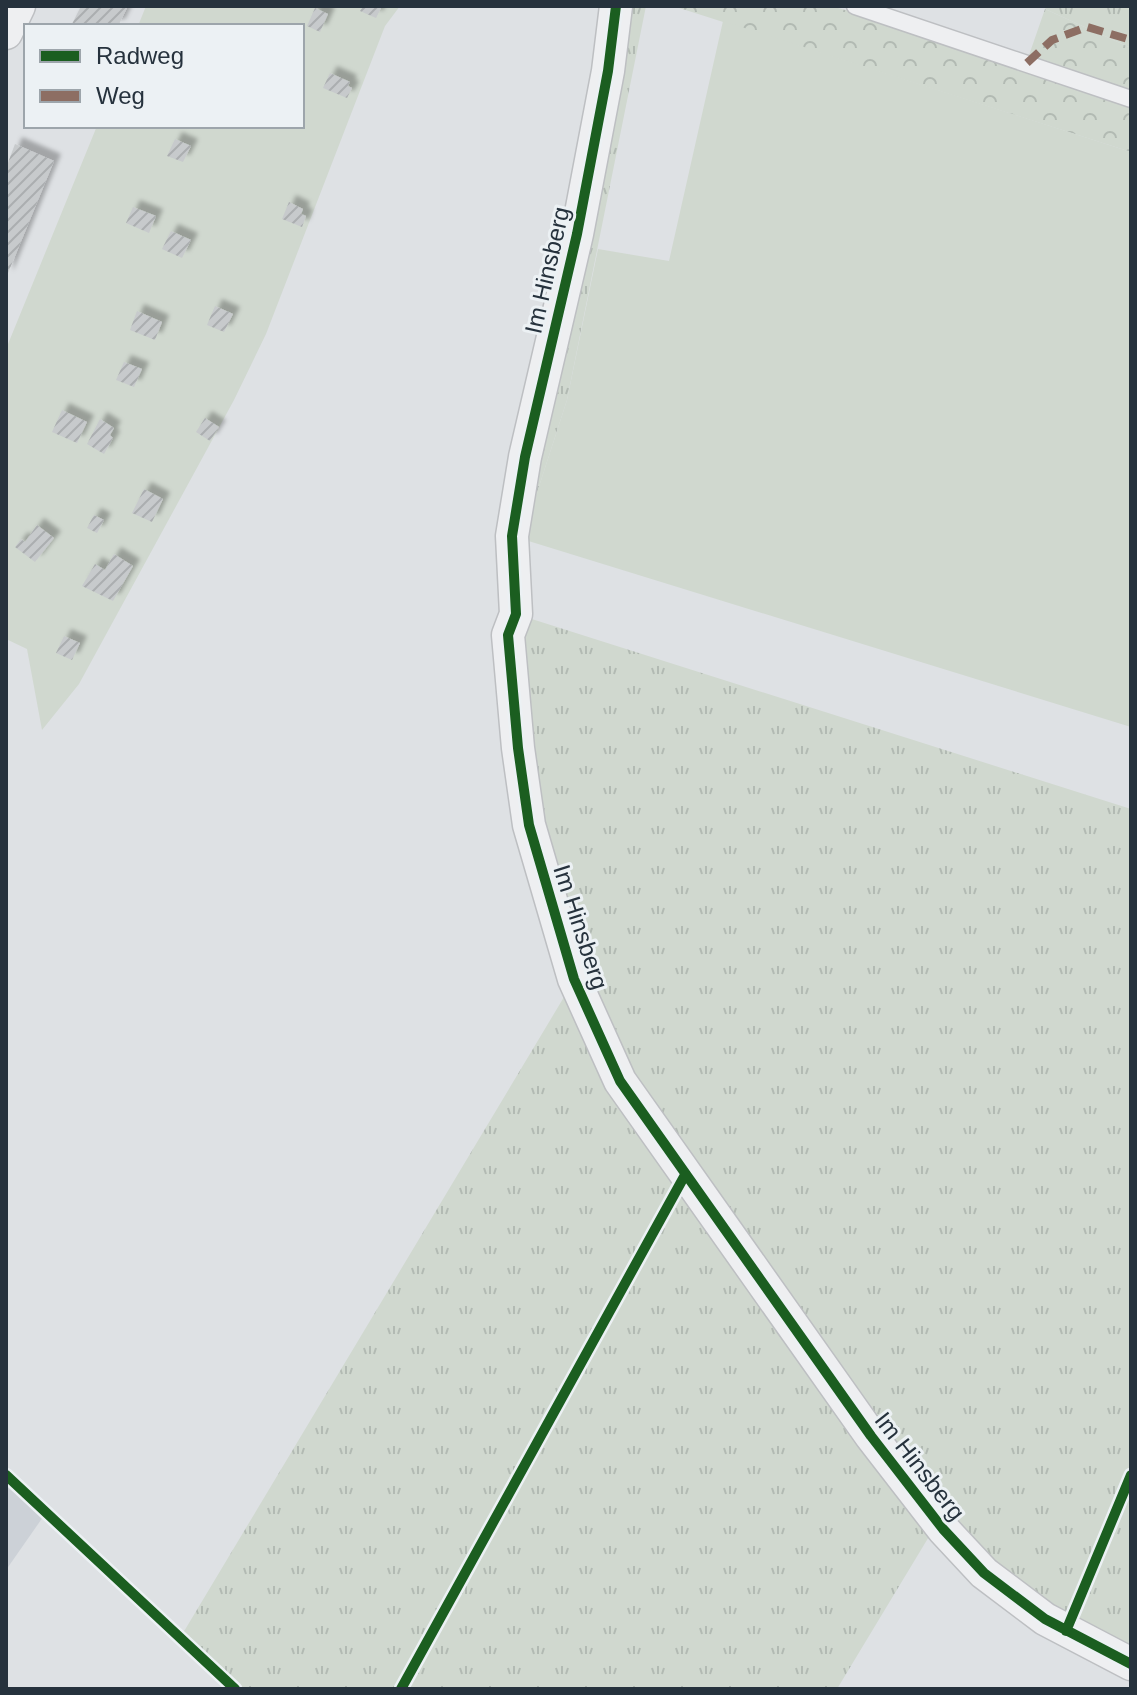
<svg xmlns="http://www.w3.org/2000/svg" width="1137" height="1695" font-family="Arial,sans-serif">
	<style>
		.built { fill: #ccd1d7 }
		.grass { fill: url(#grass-tufts) }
		.forest { fill: url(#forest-crowns) }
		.green { fill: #d0d8cf }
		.building { fill: url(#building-hatch); filter: url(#shadow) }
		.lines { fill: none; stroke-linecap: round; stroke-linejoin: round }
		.lane-casing { stroke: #bdbfc2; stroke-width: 19 }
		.street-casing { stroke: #bdbfc2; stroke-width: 35 }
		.lane { stroke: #eeeff1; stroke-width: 16 }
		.street { stroke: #eeeff1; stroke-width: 32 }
		.quiet { stroke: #8d6e63; stroke-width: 8; stroke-dasharray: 16 8; stroke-linecap: butt }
		.cycleway-casing { stroke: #ecf1f4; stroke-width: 15 }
		.cycleway { stroke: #1b5e20; stroke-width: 10 }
		.labels { text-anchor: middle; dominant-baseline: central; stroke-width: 6; stroke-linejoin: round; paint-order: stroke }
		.street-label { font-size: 24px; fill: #26323d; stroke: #ecf1f4 }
	</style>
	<defs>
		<pattern id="grass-tufts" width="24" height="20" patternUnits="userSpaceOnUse" patternTransform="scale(2)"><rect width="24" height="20" fill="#d0d8cf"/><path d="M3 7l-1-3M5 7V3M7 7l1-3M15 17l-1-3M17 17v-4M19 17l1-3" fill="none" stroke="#b2bab3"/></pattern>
		<pattern id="forest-crowns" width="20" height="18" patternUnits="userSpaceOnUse" patternTransform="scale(2)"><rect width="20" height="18" fill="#d0d8cf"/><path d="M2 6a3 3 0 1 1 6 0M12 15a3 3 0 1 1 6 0" fill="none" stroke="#b2bab3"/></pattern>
		<pattern id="building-hatch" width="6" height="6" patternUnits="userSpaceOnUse" patternTransform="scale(2)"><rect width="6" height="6" fill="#c7cacc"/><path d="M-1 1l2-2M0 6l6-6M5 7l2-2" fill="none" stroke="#abaeb0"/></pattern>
		<filter id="shadow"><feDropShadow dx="7" dy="-7" stdDeviation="2" flood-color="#0004"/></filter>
	</defs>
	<rect width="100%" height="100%" fill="#dee1e4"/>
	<!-- built -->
	<path class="built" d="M6,1484L43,1517L6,1570Z"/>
	<!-- grass -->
	<path class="grass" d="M616,6H646L567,400L522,539Z
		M1047,6H1131V48L1045,9Z
		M516,614L1131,809V1664L984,1573L620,1081L529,825Z
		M573,982L936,1525L837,1689H242L183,1633Z"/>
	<!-- forest -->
	<path class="forest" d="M673,6H831L1027,61L1045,9L1131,48V152Z"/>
	<!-- green -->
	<path class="green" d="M146,6H400L385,26L266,334L234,400L79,684L42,730L27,649L6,639V349L97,126H302V26H138Z
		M723,21L1131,152V727L522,539L567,400L598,249L669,261Z"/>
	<!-- building -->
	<path class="building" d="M81,6H128L118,26H71Z
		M363,6H382L376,18L360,11Z
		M315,8L328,14L320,32L307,26Z
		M330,73L350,82L348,86L352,88L347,98L323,88Z
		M175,139L191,146L183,162L167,156Z
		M15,144L54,161L6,278V168Z
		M289,202L303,209L301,214L306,216L302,227L282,219Z
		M133,207L156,216L149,233L126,223Z
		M171,231L191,240L182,258L162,249Z
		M215,306L233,314L224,332L207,325Z
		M137,311L162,322L155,340L130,330Z
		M124,362L142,369L134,387L116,380Z
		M62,410L87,422L77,443L52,432Z
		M205,418L219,427L210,441L196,432Z
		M100,419L114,428L110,435L113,438L104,454L87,444Z
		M144,489L163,499L152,522L132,513Z
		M94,515L104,520L97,533L87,528Z
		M37,525L54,538L35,562L15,547L21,539L25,542Z
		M114,554L133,566L113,601L82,586L95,564L105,570Z
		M64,636L80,643L72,660L56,653Z"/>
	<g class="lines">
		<defs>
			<path id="lane" d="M855,6L1131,99"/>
			<path id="street" d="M616,6L608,71L577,234L525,457L512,536L516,614L508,635L518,748L529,825L574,979L620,1081L871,1436L943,1529L984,1573L1045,1619L1131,1664
				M6,33L19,6"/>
		</defs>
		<!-- lane casing -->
		<use href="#lane" class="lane-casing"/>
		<!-- street casing -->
		<use href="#street" class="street-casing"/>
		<!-- lane -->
		<use href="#lane" class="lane"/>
		<!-- street -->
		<use href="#street" class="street"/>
		<!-- quiet -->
		<path class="quiet" d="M1027,63L1052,40L1087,27L1131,40"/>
		<defs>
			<path id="cycleway" d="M616,6L608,71L577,234L525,457L512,536L516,614L508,635L518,748L529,825L574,979L620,1081L871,1436L943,1529L984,1573L1045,1619L1131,1664
				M6,1475L235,1689
				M1066,1631L1131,1475
				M401,1689L685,1175"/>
		</defs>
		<!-- cycleway casing -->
		<use href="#cycleway" class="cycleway-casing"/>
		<!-- cycleway -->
		<use href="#cycleway" class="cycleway"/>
	</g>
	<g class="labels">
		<!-- street labels -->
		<g class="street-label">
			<text transform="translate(547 270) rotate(-77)">Im Hinsberg</text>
			<text transform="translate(581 927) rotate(72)">Im Hinsberg</text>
			<text transform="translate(920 1466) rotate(52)">Im Hinsberg</text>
		</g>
	</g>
	<!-- border -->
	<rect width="1137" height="1695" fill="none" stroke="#26323d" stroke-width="16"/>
	<!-- legend -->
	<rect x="24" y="24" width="280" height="104" fill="#ecf1f4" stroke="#9da5ab" stroke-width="2"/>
	<rect x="40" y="50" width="40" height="12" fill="#1b5e20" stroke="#9da5ab" stroke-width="2"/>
	<text x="96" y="64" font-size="24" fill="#26323d">Radweg</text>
	<rect x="40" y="90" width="40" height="12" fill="#8d6e63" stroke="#9da5ab" stroke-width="2"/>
	<text x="96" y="104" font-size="24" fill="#26323d">Weg</text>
</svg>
